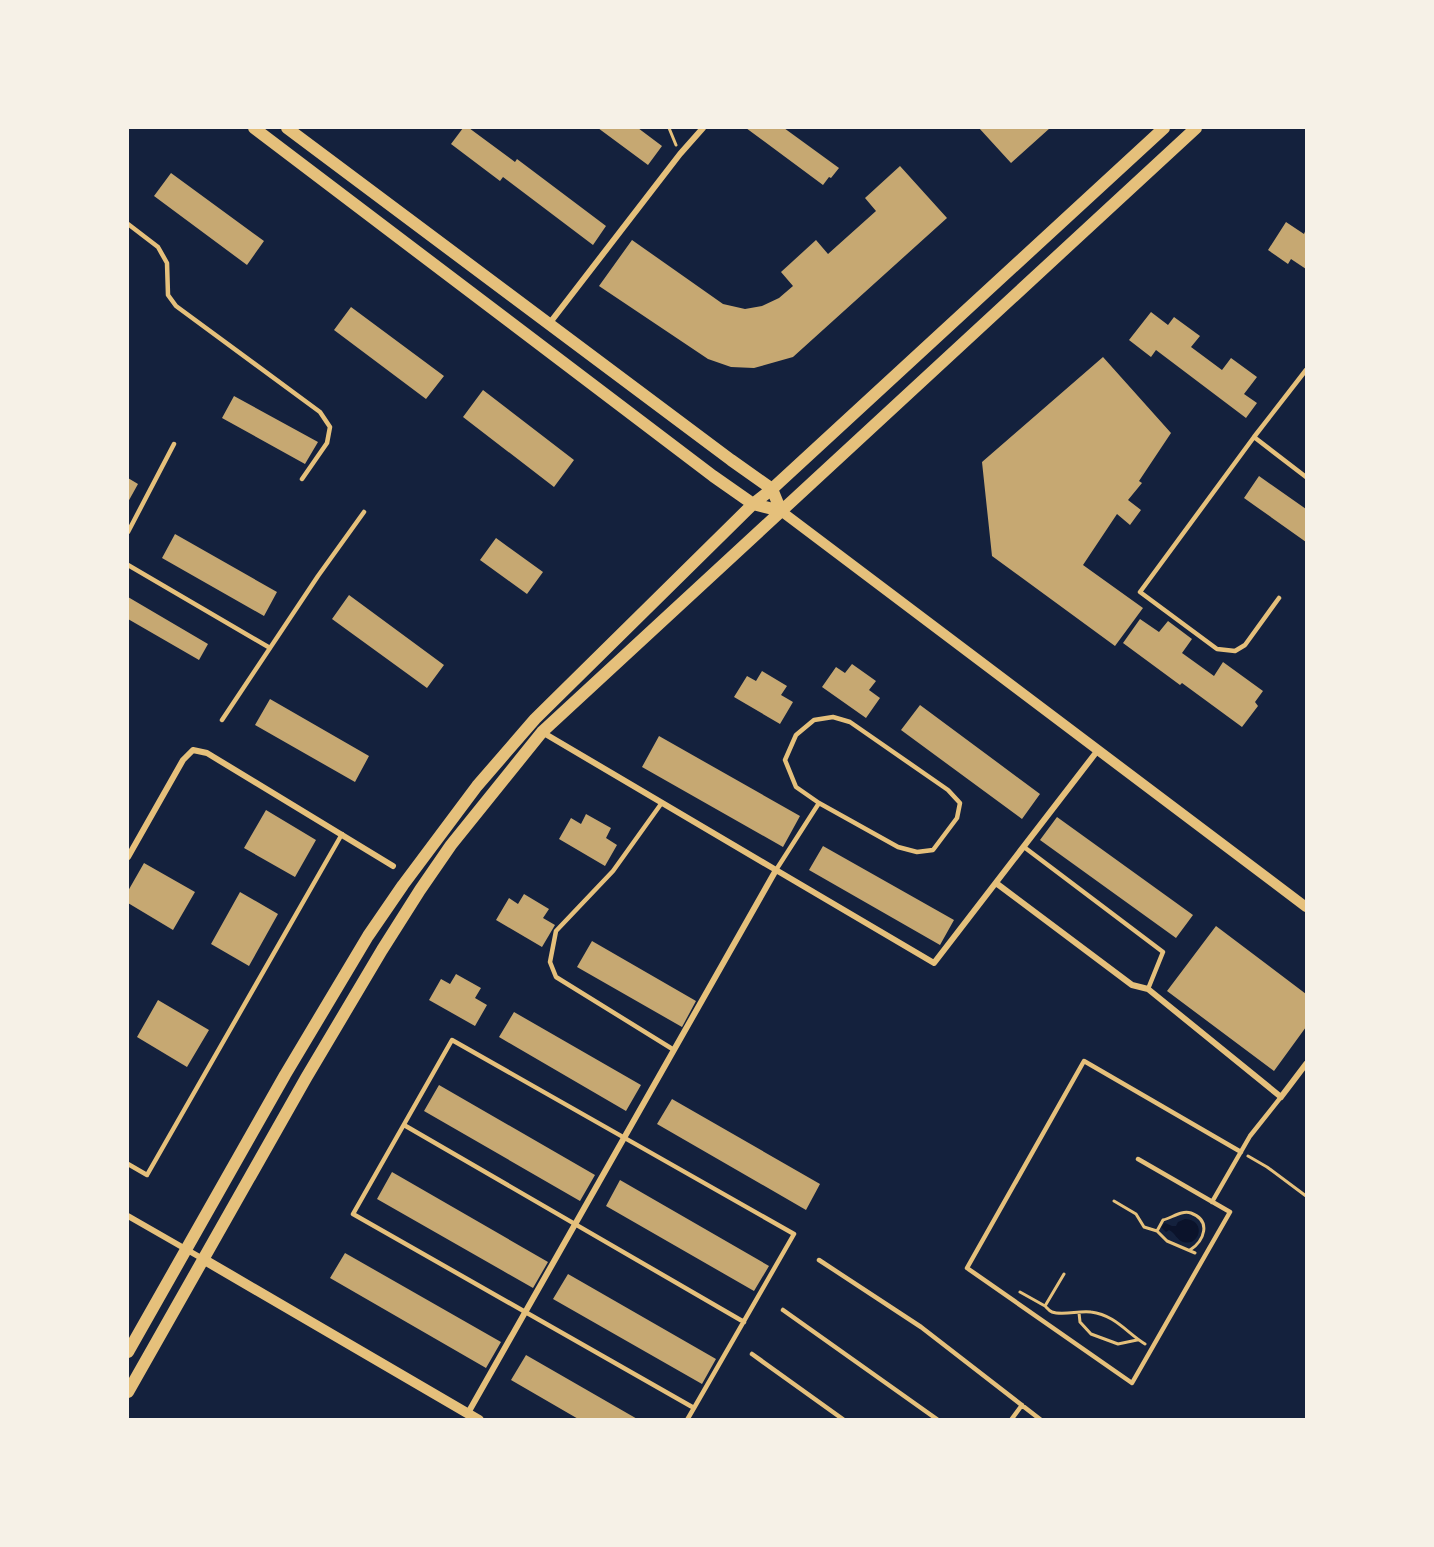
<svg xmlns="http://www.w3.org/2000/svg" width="1434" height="1547" font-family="Rubik,sans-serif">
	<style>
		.water { fill: #0b132b }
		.building { fill: #c6a872 }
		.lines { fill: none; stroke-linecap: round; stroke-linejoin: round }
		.path { stroke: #e5c07b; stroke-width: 3 }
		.service { stroke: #e5c07b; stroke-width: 4.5 }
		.minor { stroke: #e5c07b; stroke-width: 6 }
		.tertiary { stroke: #e5c07b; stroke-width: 10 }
		.secondary { stroke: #e5c07b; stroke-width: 12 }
	</style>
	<rect width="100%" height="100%" fill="#14213d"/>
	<!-- water -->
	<path class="water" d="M1185,1219C1207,1220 1200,1247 1183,1242C1177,1240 1175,1233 1169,1230L1166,1232L1161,1227L1165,1223L1172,1226H1176L1178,1222Z"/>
	<!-- building -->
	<path class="building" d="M463,128H469L515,162L517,159L606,226L593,245L503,177L500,181L451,144Z
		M598,128H638L662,146L648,165Z
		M746,128H784L839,168L831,178L829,177L823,185Z
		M979,128H1050L1011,163Z
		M900,166L947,218L793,357L754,368L731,367L708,359L599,286L632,240L723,304L745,309L762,306L779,298L793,286L781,272L816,240L828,254L876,211L865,198Z
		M171,173L264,241L247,265L154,196Z
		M1286,222L1304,234L1306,229V269L1291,259L1288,264L1268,250Z
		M351,307L444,376L426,399L334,330Z
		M1151,312L1168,325L1174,317L1200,336L1191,347L1222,370L1231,358L1257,377L1244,394L1257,403L1246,418L1156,350L1151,357L1129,340Z
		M1103,357L1171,433L1139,481L1142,483L1128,500L1141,510L1130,525L1117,514L1083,565L1143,608L1115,646L992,556L982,462Z
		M483,390L574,460L554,487L463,417Z
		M234,396L318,442L305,464L222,418Z
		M1259,476L1306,509V542L1244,498Z
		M128,478L138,484L128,502Z
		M175,534L277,592L264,616L162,558Z
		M496,538L543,572L527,594L480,560Z
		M349,595L444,665L427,688L332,619Z
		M128,597L208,644L199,660L128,619Z
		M1140,619L1159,632L1168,621L1192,639L1182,653L1214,676L1223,662L1263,691L1255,702L1258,706L1242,727L1182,683L1180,685L1123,643Z
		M852,664L876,681L869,690L880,698L866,718L822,687L836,667L845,673Z
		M762,671L787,686L781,695L793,702L780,724L734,697L747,676L756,681Z
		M270,699L369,756L355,782L255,725Z
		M920,705L1040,794L1022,819L901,730Z
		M659,736L800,816L783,847L642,767Z
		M266,810L316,840L295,877L244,848Z
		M586,814L611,828L606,838L617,845L605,866L559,839L571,818L581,824Z
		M1057,817L1193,915L1176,938L1040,840Z
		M823,846L954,920L940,945L809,870Z
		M144,863L195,892L173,930L128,903V891Z
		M240,892L278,914L249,966L211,944Z
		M524,894L549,909L543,918L555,925L542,947L496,920L509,898L518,904Z
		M1216,926L1306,994V1027L1274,1071L1167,991Z
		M592,941L696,1001L682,1027L577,967Z
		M456,974L481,988L475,998L487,1005L475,1026L429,1000L441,979L450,984Z
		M158,1000L209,1030L187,1067L137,1037Z
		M514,1012L641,1085L626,1111L499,1037Z
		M439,1085L595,1175L580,1201L424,1111Z
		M672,1099L820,1184L806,1210L657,1124Z
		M392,1172L548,1262L533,1288L377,1199Z
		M620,1180L769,1266L754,1291L606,1206Z
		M345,1253L501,1342L486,1368L330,1278Z
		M568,1274L716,1359L702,1384L553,1299Z
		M526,1355L639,1420H580L511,1380Z"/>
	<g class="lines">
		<!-- path -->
		<path class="path" d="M669,128L676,145
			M1248,1156L1267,1167L1306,1196
			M1114,1201L1136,1214L1144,1227L1157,1231L1167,1241L1195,1253
			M1157,1231L1163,1220C1172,1218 1181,1210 1191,1213C1212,1221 1204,1241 1190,1250
			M1064,1274L1045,1306C1047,1308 1049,1311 1052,1312C1063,1316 1080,1310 1091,1312C1115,1315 1127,1333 1145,1344
			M1020,1292L1045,1306
			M1079,1313L1080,1322L1091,1334L1118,1344L1137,1340"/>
		<!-- service -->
		<path class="service" d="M128,224L158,247L167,263L168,295L176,306L320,412L330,427L327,443L302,479
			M1254,437L1306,477
			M128,532L174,444
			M128,565L270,648
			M1279,598L1245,645L1235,651L1217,649L1140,592L1254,437L1306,370
			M833,717L850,722L948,790L960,803L957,818L933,850L917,852L898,847L819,803L796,787L785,760L796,735L814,720Z
			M222,720L318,576L364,512
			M661,804L613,871L556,931L550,962L556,977L674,1050
			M1024,847L1163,952L1148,989
			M776,870L819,803
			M404,1125L744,1322
			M1138,1159L1230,1212L1132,1383L967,1268L1084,1061L1241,1152
			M128,1164L147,1175L342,834
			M1212,1202L1250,1136L1281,1097
			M819,1260L921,1327L1041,1420
			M783,1310L938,1420
			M752,1354L844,1420
			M687,1420L694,1408L794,1234L452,1040L353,1214L694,1408
			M1011,1420L1022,1405"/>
		<!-- minor -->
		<path class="minor" d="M549,324L680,154L703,128
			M128,857L183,760L193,750L207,753L393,866
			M776,870L934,963L1098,750
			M996,883L1132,985L1148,989L1281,1097L1306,1064
			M128,1216L203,1259
			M468,1413L776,870L542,732"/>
		<!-- tertiary -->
		<path class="tertiary" d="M781,511L1306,907
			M203,1259L479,1420"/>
		<!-- secondary -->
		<path class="secondary" d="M254,128L713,476L753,504L781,511
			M287,128L731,460L772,489L781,511
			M128,1352L285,1075L368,936L403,885L477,786L535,719L753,504L772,489L1164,128
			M128,1392L306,1078L382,950L420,890L451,845L542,732L1196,128"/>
	</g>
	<!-- border -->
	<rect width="1434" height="1547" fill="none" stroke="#f6f1e7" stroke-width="258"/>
</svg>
